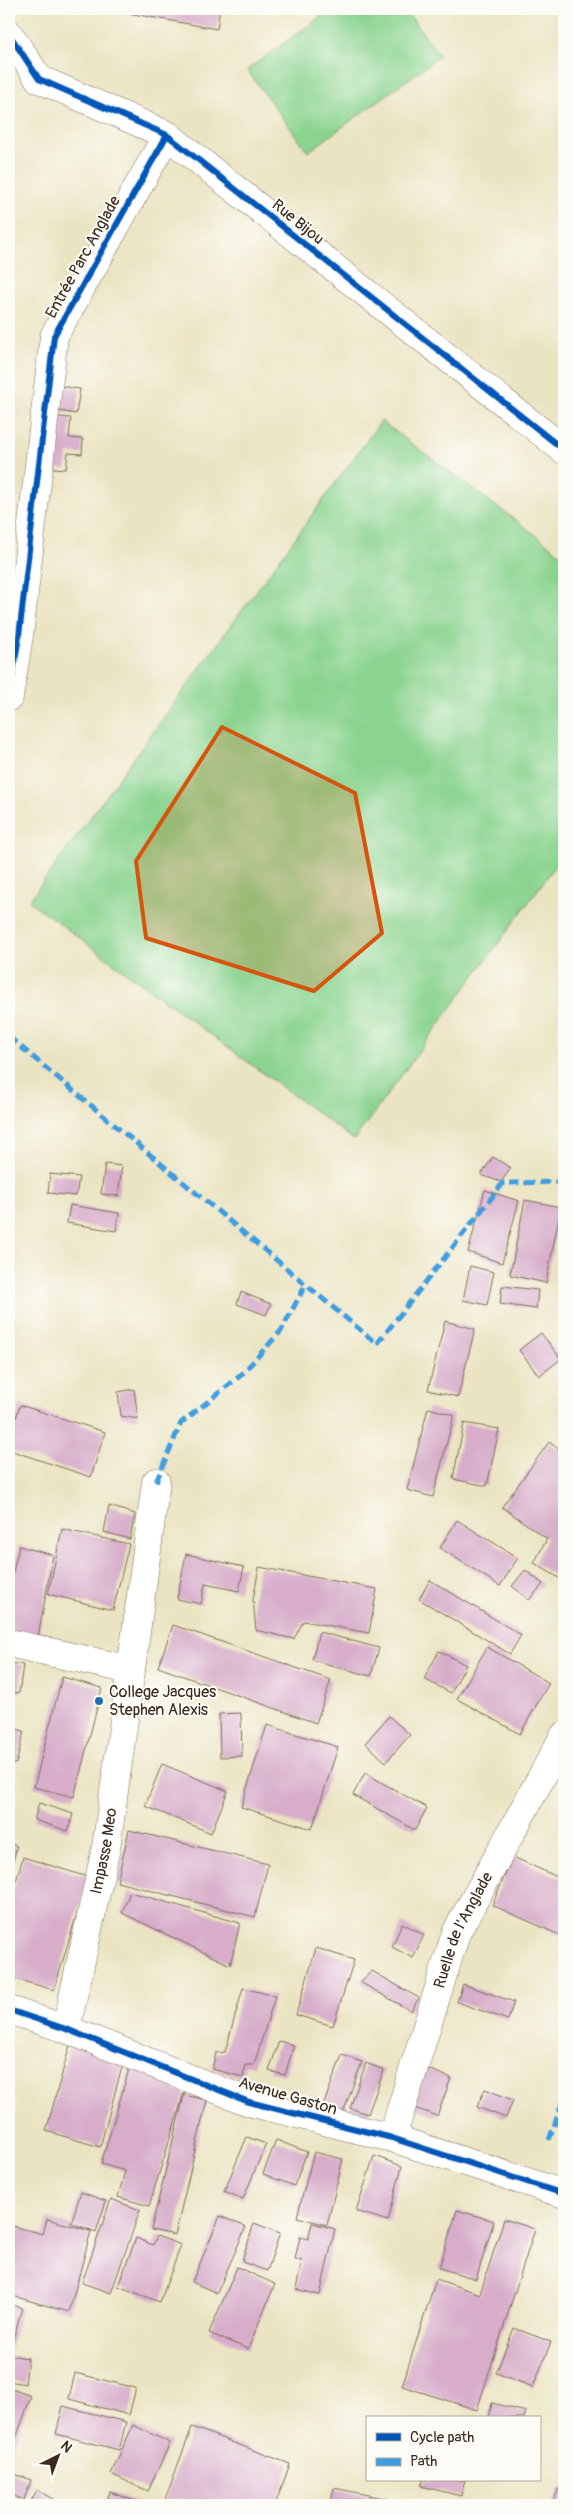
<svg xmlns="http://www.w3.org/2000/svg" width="573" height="2514" font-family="Pangolin,sans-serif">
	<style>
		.green { fill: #8bd490; stroke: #637f57 }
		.building { fill: #d7adca }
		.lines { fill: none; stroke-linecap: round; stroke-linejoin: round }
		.minor-casing { stroke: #796b58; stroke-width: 29 }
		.minor { stroke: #fff; stroke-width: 28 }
		.quiet { stroke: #3f9ce0; stroke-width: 5; stroke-dasharray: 10 5; stroke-linecap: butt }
		.cycleway-casing { stroke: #fdfcf7; stroke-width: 9 }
		.cycleway { stroke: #0057b8; stroke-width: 6 }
		.marked { fill: #d7540e; fill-opacity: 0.2; stroke: #d7540e; stroke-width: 4; stroke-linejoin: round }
		.poi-dot { fill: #1f6fb2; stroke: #fdfcf7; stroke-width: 2 }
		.labels { text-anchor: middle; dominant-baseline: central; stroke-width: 4; stroke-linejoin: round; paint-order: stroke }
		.street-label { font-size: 16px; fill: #3b2a1e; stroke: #fdfcf7 }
		.poi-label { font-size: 16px; fill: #3b2a1e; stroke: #fdfcf7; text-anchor: start }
	</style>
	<rect width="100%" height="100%" fill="#fdfcf7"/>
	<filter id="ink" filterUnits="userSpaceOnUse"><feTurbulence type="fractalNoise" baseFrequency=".02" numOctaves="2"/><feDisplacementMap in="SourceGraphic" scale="10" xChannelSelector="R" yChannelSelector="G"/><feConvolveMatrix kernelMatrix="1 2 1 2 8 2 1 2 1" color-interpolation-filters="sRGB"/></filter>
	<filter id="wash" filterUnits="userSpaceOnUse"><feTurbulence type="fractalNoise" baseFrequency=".0096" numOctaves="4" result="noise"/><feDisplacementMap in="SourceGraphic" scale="20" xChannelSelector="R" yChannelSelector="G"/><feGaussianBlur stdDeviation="1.12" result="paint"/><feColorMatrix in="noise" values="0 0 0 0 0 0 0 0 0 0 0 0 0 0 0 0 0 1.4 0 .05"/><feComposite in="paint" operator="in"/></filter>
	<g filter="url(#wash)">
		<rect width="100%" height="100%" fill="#ebe4c3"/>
		<!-- green -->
		<path class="green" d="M331,9H405L440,56L308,152L247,70Z
			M381,421L564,556V854L354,1140L29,901Z"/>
		<g id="blocks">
			<!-- building -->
			<path class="building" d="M105,9H220L217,29Z
				M52,385L80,389L76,414L49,409Z
				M48,416L71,418L69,438L83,439L82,454L68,453L66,469L40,467Z
				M9,1045H12L15,1063L9,1064Z
				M493,1157L511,1168L501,1182L481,1175Z
				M105,1164L122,1166L118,1196L101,1194Z
				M50,1174L79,1177L76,1196L48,1193Z
				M485,1190L519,1201L502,1263L468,1252Z
				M525,1200L561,1207L546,1283L510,1275Z
				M70,1205L119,1213L116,1231L67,1223Z
				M470,1266L494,1272L487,1305L463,1300Z
				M502,1286L538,1290L536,1309L500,1304Z
				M241,1292L271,1304L266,1315L237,1304Z
				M445,1321L475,1329L458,1397L428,1390Z
				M541,1333L561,1359L539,1376L519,1350Z
				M134,1389L138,1419L121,1416L118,1392Z
				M20,1405L105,1432L91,1477L9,1450V1441Z
				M428,1408L454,1415L433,1497L407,1490Z
				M464,1423L499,1429L487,1486L453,1479Z
				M549,1442L564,1453V1581L534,1563L547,1539L502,1507Z
				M109,1506L135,1514L130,1539L104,1532Z
				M457,1520L518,1558L500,1586L440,1548Z
				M62,1529L129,1544L113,1610L48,1594Z
				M19,1546L53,1555L37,1643L9,1636V1589Z
				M186,1554L244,1567L239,1591L205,1584L201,1604L177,1599Z
				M259,1567L377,1589L369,1633L303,1621L294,1639L256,1630L253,1600Z
				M525,1570L543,1584L529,1600L512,1586Z
				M430,1580L521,1635L510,1654L419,1599Z
				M173,1625L331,1680L316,1723L158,1667Z
				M319,1632L379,1648L371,1676L312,1660Z
				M487,1647L549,1683L520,1734L457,1699Z
				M439,1651L466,1665L451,1693L424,1679Z
				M9,1663L23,1665L19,1693L9,1692Z
				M62,1677L102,1688L74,1797L34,1787Z
				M241,1713L242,1756L220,1757L219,1714Z
				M389,1716L410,1735L386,1762L365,1743Z
				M267,1725L338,1747L312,1829L241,1807Z
				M9,1727L24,1731L16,1764L9,1762Z
				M162,1764L228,1791L211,1833L145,1806Z
				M365,1773L427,1808L415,1830L353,1795Z
				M39,1803L73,1814L68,1831L34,1820Z
				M129,1830L268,1864L255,1917L117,1882Z
				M9,1843L17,1846L9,1876Z
				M23,1857L88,1877L54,1990L9,1977V1905Z
				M513,1857L564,1880V1937L492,1905Z
				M130,1892L240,1923L230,1965L122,1913Z
				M402,1923L424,1935L413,1958L392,1947Z
				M316,1948L354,1960L333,2026L296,2015Z
				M372,1971L419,1998L411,2011L360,1982Z
				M463,1984L514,2002L508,2020L457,2002Z
				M243,1988L275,1996L254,2065H245L243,2077L212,2069L216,2053L225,2052Z
				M279,2041L294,2045L285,2075L269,2071Z
				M70,2045L124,2060L100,2147L46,2131Z
				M342,2055L362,2062L341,2118L321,2111Z
				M366,2063L384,2070L368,2114L350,2108Z
				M130,2066L187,2084L149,2206L118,2197L125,2171L101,2164Z
				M423,2067L451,2078L437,2116L409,2106Z
				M485,2089L513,2100L506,2118L477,2107Z
				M184,2095L207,2100L175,2235L151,2230Z
				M247,2137L266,2144L243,2199L224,2191Z
				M276,2140L307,2152L294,2186L263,2174Z
				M314,2152L343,2159L327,2225L297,2217Z
				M374,2156L402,2166L388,2221L356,2211Z
				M81,2192L106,2201L96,2232L71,2223Z
				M111,2199L140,2210L111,2293L82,2283Z
				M457,2210L494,2221L476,2279L439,2268Z
				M220,2216L246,2227L217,2293L192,2282Z
				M47,2219L91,2231L69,2312L9,2295V2225L43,2234Z
				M504,2219L535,2229L477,2410L402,2386L436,2279L480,2294Z
				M254,2223L280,2233L267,2271L242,2262Z
				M312,2223L335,2229L320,2295L296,2289L302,2261L295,2259L300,2237L308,2239Z
				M157,2236L181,2245L160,2302L118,2286L136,2238L153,2245Z
				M237,2267L275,2284L248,2349L209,2333Z
				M9,2304L22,2308L9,2354Z
				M514,2328L551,2342L533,2387L496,2373Z
				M9,2355L28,2358L25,2384L9,2381Z
				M75,2373L136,2388L129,2415L69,2399Z
				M9,2388L31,2396L9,2458Z
				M492,2403L526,2412L524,2418H489Z
				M63,2406L126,2422L119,2450L56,2434Z
				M133,2425L170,2443L148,2491L111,2474Z
				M192,2427L290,2464L275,2505H163Z
				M9,2472L31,2480L24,2500L9,2494Z
				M423,2480H465L461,2496L421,2486Z
				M334,2488L407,2503L406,2505H330Z
				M559,2488L564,2491V2505H552Z
				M37,2490L63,2505H29Z
				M110,2492L138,2502L137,2505H105Z"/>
		</g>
	</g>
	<g filter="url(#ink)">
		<use href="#blocks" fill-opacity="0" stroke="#796b58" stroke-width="1"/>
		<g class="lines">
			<defs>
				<g id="minor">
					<path d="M9,34L39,79L167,135L564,450"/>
					<path d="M9,697L19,636L54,336L167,135"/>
					<path d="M9,1643L131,1670L156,1482"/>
					<path d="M9,2010L66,2029L249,2102L392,2138L564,2194"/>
					<path id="s1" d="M66,2029L106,1848L131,1670"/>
					<path id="s2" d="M392,2138L456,1933L564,1736"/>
				</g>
			</defs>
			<!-- minor casing -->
			<use href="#minor" class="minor-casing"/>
			<!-- minor -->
			<use href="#minor" class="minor"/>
			<!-- quiet -->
			<path class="quiet" d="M9,1037L377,1344L503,1183L564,1182
				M156,1482L181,1423L240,1376L281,1331L306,1284
				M549,2140L564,2098"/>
			<defs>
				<path id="cycleway" d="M9,34L39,79L167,135L564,450
					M9,697L19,636L54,336L167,135
					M9,2010L66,2029L249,2102L392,2138L564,2194"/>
			</defs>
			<!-- cycleway casing -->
			<use href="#cycleway" class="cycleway-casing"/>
			<!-- cycleway -->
			<use href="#cycleway" class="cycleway"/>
		</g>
	</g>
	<!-- marked area -->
	<path class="marked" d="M222,727L355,793L382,933L314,991L146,938L136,861Z"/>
	<!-- markers -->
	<circle class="poi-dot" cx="99" cy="1701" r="5"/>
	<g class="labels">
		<!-- street labels -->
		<g class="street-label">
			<text transform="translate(298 222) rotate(39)">Rue Bijou</text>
			<text transform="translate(83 257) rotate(-61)">Entrée Parc Anglade</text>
			<text stroke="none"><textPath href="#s1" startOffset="182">Impasse Meo</textPath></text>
			<text stroke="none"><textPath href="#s2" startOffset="220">Ruelle de l'Anglade</textPath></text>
			<text transform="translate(288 2096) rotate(16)">Avenue Gaston</text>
		</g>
		<!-- poi labels -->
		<g class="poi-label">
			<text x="109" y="1692">College Jacques<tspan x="109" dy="18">Stephen Alexis</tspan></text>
		</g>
	</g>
	<!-- margin -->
	<rect width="573" height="2514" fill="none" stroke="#fdfcf7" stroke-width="30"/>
	<!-- legend -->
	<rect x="366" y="2416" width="175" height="65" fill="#fdfcf7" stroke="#afa8a0"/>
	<rect x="376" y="2433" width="25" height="8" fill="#0057b8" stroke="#afa8a0"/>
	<text x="410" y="2442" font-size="15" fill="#3b2a1e">Cycle path</text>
	<rect x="376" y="2458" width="25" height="8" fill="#3f9ce0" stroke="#afa8a0"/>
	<text x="410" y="2466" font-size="15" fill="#3b2a1e">Path</text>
	<!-- north arrow -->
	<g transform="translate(58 2456) rotate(42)" stroke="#fdfcf7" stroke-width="4" paint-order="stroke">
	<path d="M0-4L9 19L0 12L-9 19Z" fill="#3b2a1e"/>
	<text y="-8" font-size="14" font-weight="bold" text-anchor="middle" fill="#3b2a1e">N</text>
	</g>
</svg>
